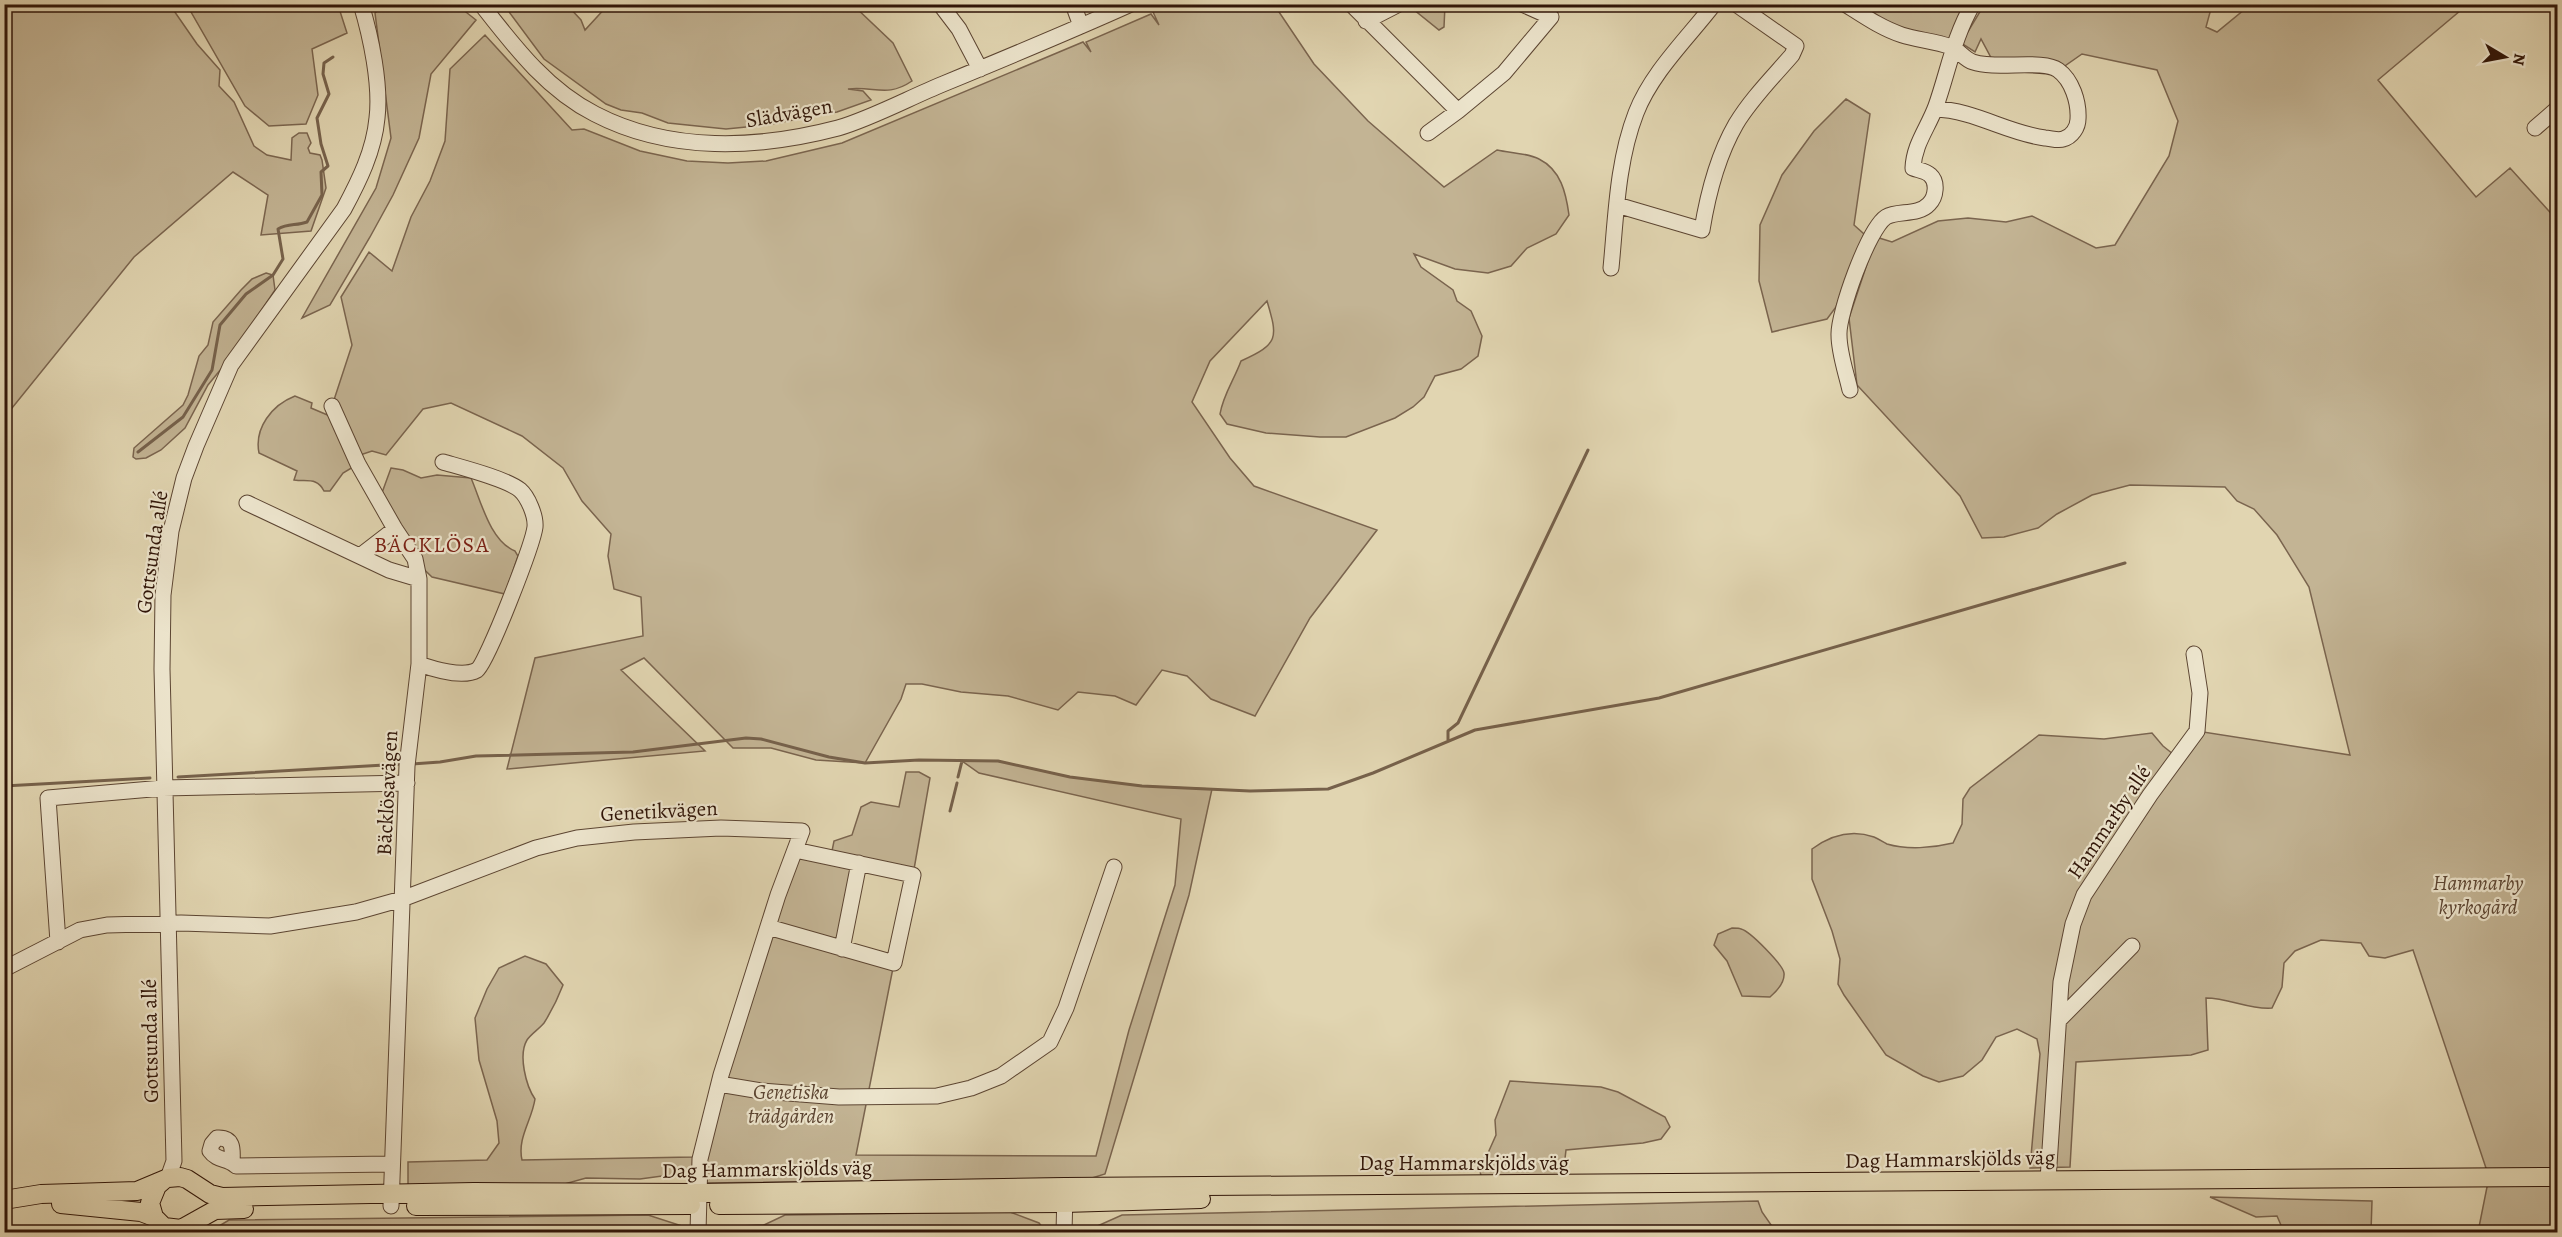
<svg xmlns="http://www.w3.org/2000/svg" width="2562" height="1237" font-family="Alegreya,serif">
	<style>
		.green { fill: #c3b494; stroke: #7a644e; stroke-width: 1.5 }
		.lines { fill: none; stroke-linecap: round; stroke-linejoin: round }
		.stream { stroke: #76614b; stroke-width: 3 }
		.minor-casing { stroke: #5c4532; stroke-width: 17 }
		.major-casing { stroke: #301508; stroke-width: 20 }
		.minor { stroke: #ece4cc; stroke-width: 15 }
		.major { stroke: #e1d5b1; stroke-width: 18 }
		.labels { text-anchor: middle; dominant-baseline: central; stroke-width: 4.5; stroke-linejoin: round; paint-order: stroke }
		.street-label { font-size: 21px; fill: #301508; stroke: #ece4cc }
		.park-label { font-size: 21px; font-style: italic; fill: #5c4532; stroke: #ece4cc }
		.neighbourhood-label { font-size: 22px; letter-spacing: 1.5px; fill: #7a1f14; stroke: #ece4cc }
	</style>
	<rect width="100%" height="100%" fill="#e1d5b1"/>
	<filter id="stains"><feTurbulence type="fractalNoise" baseFrequency=".00333" numOctaves="4"/><feColorMatrix values="0 0 0 0 .2 0 0 0 0 .09 0 0 0 0 .02 0 0 0 .5 -.17"/></filter>
	<radialGradient id="worn" r=".72"><stop offset=".6" stop-color="#630" stop-opacity="0"/><stop offset="1" stop-color="#630" stop-opacity=".3"/></radialGradient>
	<!-- green -->
	<path class="green" d="M5,4L170,5L197,44L220,70L219,86L234,102L254,146L267,155L291,160L292,138L299,133H307L311,143L308,148L310,153L320,155L322,160L326,188L311,231L261,235L268,195L233,172L134,257L8,413H5Z
		M187,5H338L347,33L312,49L318,95L306,124L269,126L245,106Z
		M384,5H457L476,20L431,74L419,138L393,195L370,237L330,305L302,318L376,188L391,138L375,13Z
		M504,5H567L581,20L585,30L608,5H853L893,43L912,81C887,98 875,86 848,89L863,91L871,100L837,112L766,125L726,129L668,123L642,113L621,110L606,104L544,59Z
		M1170,5H1285L1277,9L1314,64L1368,121L1444,187L1497,150C1510,153 1528,153 1539,159C1561,170 1566,193 1569,215L1556,234L1527,248L1511,266L1488,273L1455,269L1414,254L1421,267L1453,290L1457,301L1471,311L1482,336L1478,356L1461,369L1435,376L1424,397L1413,407L1395,418L1346,437H1320L1266,433L1227,424L1220,414C1223,395 1234,380 1241,361C1279,344 1278,338 1267,301L1210,361L1192,402L1230,458L1254,486L1377,530L1310,618L1255,716L1211,699L1187,676L1162,670L1136,705L1115,696L1078,692L1058,710L1008,696L961,692L922,684H906L901,699L865,763L816,760L771,748H733L644,658L621,670L705,751L507,769L535,658L643,636L641,597L614,589L608,556L611,534L582,501L563,468L522,436L451,403L423,409L386,455L372,451L357,456L358,464L343,473L330,491H324C317,477 307,482 294,480L297,471L259,453C254,428 272,405 295,396L312,403L311,408L337,419L332,406L352,345L341,297L369,252L392,271L411,217L430,181L445,141L450,69L485,35L572,130L584,129L640,151L687,161L728,163L766,161L842,143L1083,42L1091,52L1086,42L1151,14L1159,25L1153,12Z
		M1408,5H1445L1444,27L1439,30Z
		M1856,5H1969L1948,40L1888,24Z
		M1984,5H2212L2206,27L2217,32L2250,5H2467L2378,80L2476,197L2510,168L2557,220V1232H2478L2489,1177L2413,950L2385,958L2369,956L2361,943L2321,940L2295,951L2284,963L2282,987L2272,1008C2250,1010 2229,998 2206,998L2208,1050L2191,1055L2076,1062L2070,1167L2030,1168L2040,1054L2037,1039L2017,1029L1996,1037L1982,1060L1963,1076L1939,1082L1923,1076L1886,1055L1844,995L1838,984L1840,959L1832,931L1812,879V849C1831,835 1851,829 1874,837C1879,839 1883,842 1887,844C1907,850 1933,848 1953,843L1962,824L1963,799L1970,788L2039,735L2104,739L2152,733L2163,746L2178,758L2197,731L2350,755L2309,587L2277,535L2254,509L2237,501L2225,487L2130,485L2092,495L2057,514L2038,528L2004,537L1982,538L1960,496L1857,385L1849,318L1876,237L1892,242L1938,221L1968,218L2006,222L2032,216L2096,248L2115,245L2169,156L2178,121L2157,70L2082,54L2059,70L1995,65L1981,39L1975,52L1961,43Z
		M1846,99L1870,114L1854,225L1864,234L1836,307L1827,319L1772,332L1759,281L1760,225L1782,175L1814,131Z
		M266,273L273,275L275,290L226,363L208,385L185,428L161,450L146,458L136,459L133,457L134,448L183,405L188,395L199,356L208,345L213,322L241,290L252,279Z
		M391,468L403,470L421,478L437,475L471,478C481,501 490,541 515,551L518,556L505,594L432,577L406,552L379,501Z
		M962,761H998L1070,777L1142,786L1212,789L1189,895L1105,1174L1092,1178L707,1183L699,1171L640,1179L586,1178L561,1185H408V1162L487,1160L499,1143L497,1121L479,1060L475,1018L487,989L499,968L525,956L546,964L563,985C558,998 551,1012 544,1023C539,1029 531,1034 527,1040C518,1055 526,1086 535,1099C532,1120 517,1138 522,1160L693,1157L795,850L831,856L834,841L852,835L861,807L871,802L899,807L906,772H919L930,778L913,875L859,863L842,948L894,963L856,1155L1096,1156L1129,1030L1175,885L1181,819L979,773Z
		M1732,928C1733,928 1740,928 1741,929C1750,931 1783,965 1784,973C1785,983 1777,991 1770,997L1742,996L1727,961L1714,945L1718,934Z
		M1510,1081L1601,1087L1618,1092L1665,1117L1670,1127L1661,1139L1643,1143L1566,1150L1563,1176H1481L1479,1166L1488,1153L1496,1135L1495,1120Z
		M2210,1197L2372,1201L2371,1232H2284L2277,1216L2256,1217Z
		M1758,1201L1762,1212L1776,1232H1084L1122,1215Z
		M1010,1212L1039,1223L1046,1232H209L229,1220L648,1215L688,1228L764,1225L785,1215Z"/>
	<g class="lines">
		<!-- stream -->
		<path class="stream" d="M138,452L183,417L212,370L220,325L246,294L273,275L283,259L278,229C288,223 296,226 307,222L322,195L321,172L328,166L321,144L317,118L329,94L323,74L324,63L333,57
			M1448,741V731L1458,723L1588,450
			M412,764L440,762L476,756L633,752L746,738L761,739L829,757L865,763L919,760L998,761L1070,777L1142,786L1250,791L1328,789L1373,773L1475,730L1659,698L2125,563
			M178,777L402,764
			M958,777L962,761
			M4,786L150,778
			M950,811L957,783"/>
		<defs>
			<path id="minor" d="M481,4C514,46 546,89 595,114C670,153 758,149 838,128C870,119 911,97 943,84C1006,58 1069,32 1131,4
				M940,4L959,29L980,69
				M1073,4L1081,26
				M1351,4L1458,111L1504,73L1551,17L1522,4
				M1845,4C1864,16 1881,28 1902,35C1917,40 1935,41 1951,47C1959,50 1964,59 1973,62C1996,70 2043,59 2058,70C2072,80 2079,102 2078,119C2078,127 2072,137 2063,139C2058,141 2050,138 2045,138C2007,133 1974,110 1935,109
				M1366,21L1399,4
				M2535,128L2558,108
				M1428,133L1458,111
				M1617,205L1702,230C1708,193 1717,157 1736,124C1751,99 1773,77 1792,55L1796,46L1736,4
				M1611,268C1616,217 1617,162 1636,113C1652,72 1687,39 1714,4
				M1850,390C1846,372 1839,353 1839,335C1838,314 1868,229 1886,217C1898,210 1918,216 1929,204C1936,197 1938,182 1930,175C1926,171 1918,170 1913,168C1914,144 1928,128 1936,106C1948,72 1954,36 1973,4
				M332,406L358,464L395,529L415,559L419,579V664L407,766L391,1206
				M247,503L389,570L419,579
				M360,556L395,529
				M419,664C433,669 463,678 477,670C487,663 533,544 535,527C536,516 528,497 520,490C507,479 460,467 443,462
				M768,927L894,963L913,875L795,850
				M58,942L48,798L163,788L407,783
				M842,949L859,863
				M4,969L80,930L107,925L181,923L270,926L356,912L402,899L536,848L577,838L634,832L721,828L802,831L778,895L721,1075L700,1159L698,1232
				M2059,1020L2132,946
				M719,1084L761,1091L839,1097L937,1096L971,1088L1001,1076L1050,1042L1066,1008L1114,867
				M232,1162C233,1148 233,1137 217,1138L212,1144L210,1151C217,1161 228,1158 236,1166L392,1164
				M168,1178L174,1161L162,669L163,595L171,531L184,478L196,446L231,365L344,209C359,181 374,151 377,118C381,85 371,37 361,4
				M2048,1180L2061,982L2073,924L2084,895L2150,795L2197,731L2200,693L2194,654
				M1064,1232L1065,1193"/>
			<path id="major" d="M164,1180L157,1186L150,1203L154,1217L164,1227L181,1229L215,1210L244,1209
				M4,1200L41,1194L137,1191L168,1178L180,1177L187,1179L210,1194L222,1197L474,1192L698,1193L1065,1187L2558,1177
				M61,1204L141,1212L154,1217
				M719,1205L1064,1203L1201,1199
				M416,1206L691,1205"/>
		</defs>
		<!-- minor casing -->
		<use href="#minor" class="minor-casing"/>
		<!-- major casing -->
		<use href="#major" class="major-casing"/>
		<!-- minor -->
		<use href="#minor" class="minor"/>
		<!-- major -->
		<use href="#major" class="major"/>
	</g>
	<g class="labels">
		<!-- street labels -->
		<g class="street-label">
			<text transform="translate(789 113) rotate(-10)">Slädvägen</text>
			<text transform="translate(152 552) rotate(-82)">Gottsunda allé</text>
			<text transform="translate(387 793) rotate(-87)">Bäcklösavägen</text>
			<text transform="translate(659 811) rotate(-3)">Genetikvägen</text>
			<text transform="translate(2109 822) rotate(-56)">Hammarby allé</text>
			<text transform="translate(150 1041) rotate(-91)">Gottsunda allé</text>
			<text transform="translate(1950 1159) rotate(-1)">Dag Hammarskjölds väg</text>
			<text x="1464" y="1163">Dag Hammarskjölds väg</text>
			<text transform="translate(767 1169) rotate(-1)">Dag Hammarskjölds väg</text>
		</g>
		<!-- park labels -->
		<g class="park-label">
			<text x="2478" y="883">Hammarby<tspan x="2478" dy="24">kyrkogård</tspan></text>
			<text x="791" y="1092">Genetiska<tspan x="791" dy="24">trädgården</tspan></text>
		</g>
		<!-- neighbourhood labels -->
		<g class="neighbourhood-label">
			<text x="432" y="545">BÄCKLÖSA</text>
		</g>
	</g>
	<!-- margin -->
	<rect width="2562" height="1237" fill="none" stroke="#e1d5b1" stroke-width="24"/>
	<rect x="6" y="6" width="2550" height="1225" fill="none" stroke="#301508" stroke-width="3"/>
	<rect x="12" y="12" width="2538" height="1213" fill="none" stroke="#301508" stroke-width="1.5"/>
	<!-- north arrow -->
	<g transform="translate(2505 57) rotate(100)" stroke="#ece4cc" stroke-width="4.5" paint-order="stroke">
	<path d="M0-4.5L10 22L0 15L-10 22Z" fill="#301508"/>
	<text y="-9" font-size="16" font-weight="bold" text-anchor="middle" fill="#301508">N</text>
	</g>
	<rect width="100%" height="100%" filter="url(#stains)"/>
	<rect width="100%" height="100%" fill="url(#worn)"/>
</svg>
